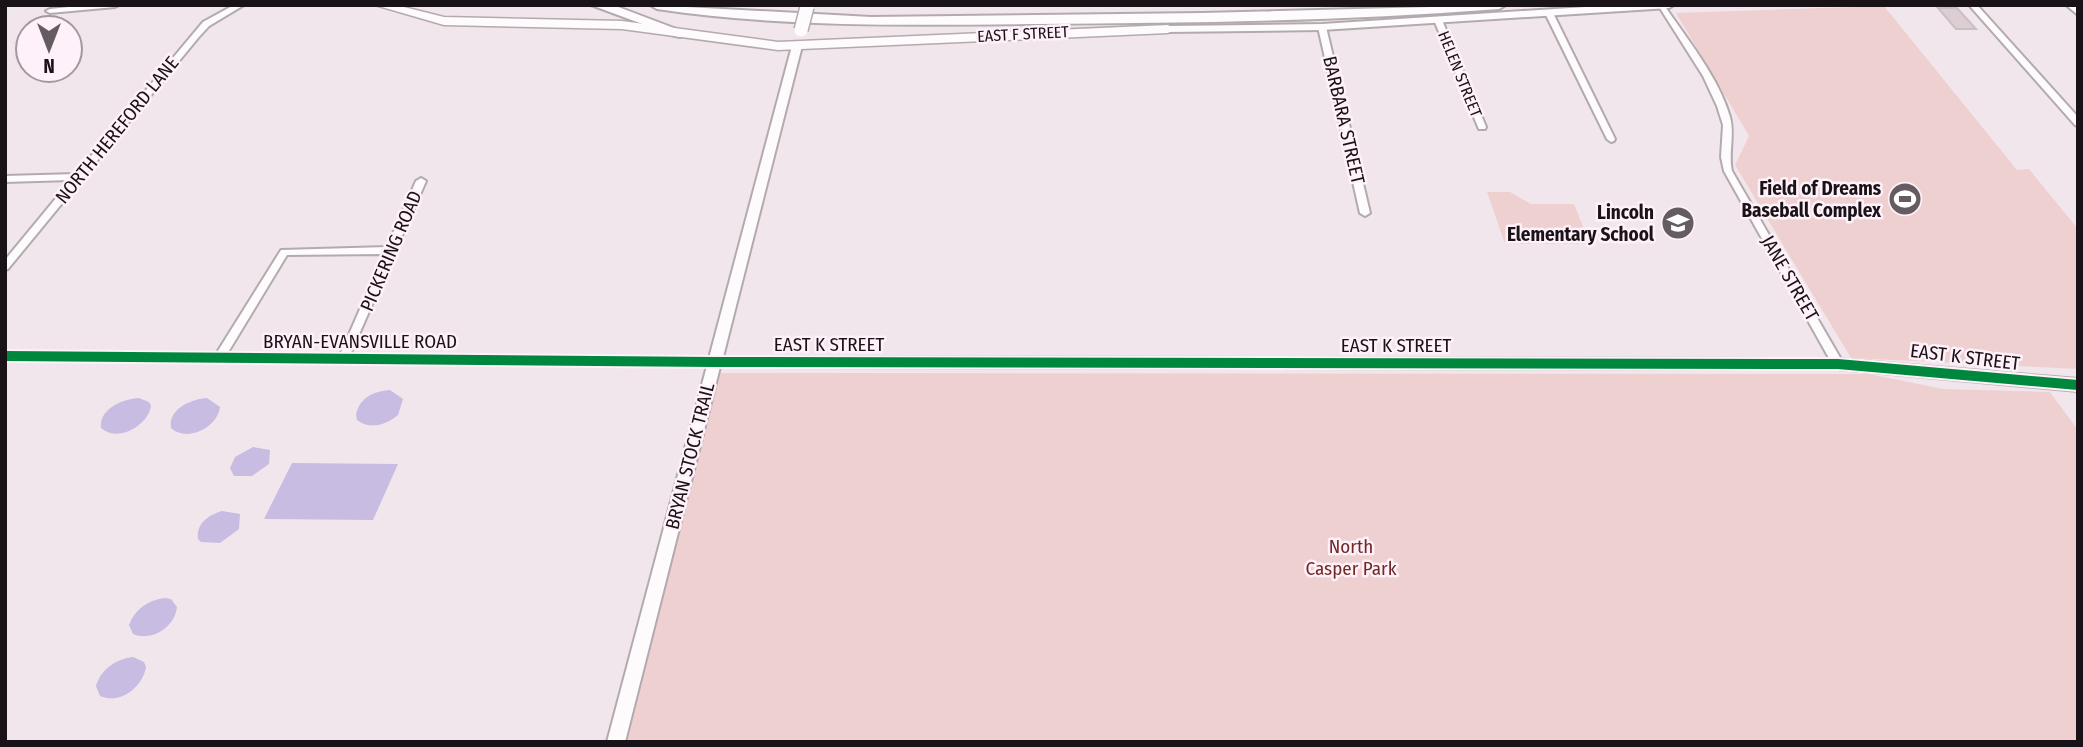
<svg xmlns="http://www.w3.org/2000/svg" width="2083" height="747" font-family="'Fira Sans Condensed',sans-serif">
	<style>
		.green { fill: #eed0d0 }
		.water { fill: #c8bce2 }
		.building { fill: #decdd2; stroke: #cac0c4; stroke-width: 2 }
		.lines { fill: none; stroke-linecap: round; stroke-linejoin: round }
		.street-casing { stroke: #b3aaaf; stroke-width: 4 }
		.secondary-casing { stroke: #b3aaaf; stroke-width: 4 }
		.primary-casing { stroke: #b3aaaf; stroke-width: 3 }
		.highway-casing { stroke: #b3aaaf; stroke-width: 4 }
		.street { fill: #fdfbfc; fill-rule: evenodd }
		.secondary { fill: #fdfbfc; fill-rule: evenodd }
		.primary { fill: #fdfbfc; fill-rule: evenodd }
		.highway { fill: #fdfbfc; fill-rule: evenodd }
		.primary-bridge-casing { stroke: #b3aaaf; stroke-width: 16; stroke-linecap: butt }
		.primary-bridge { stroke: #fdfbfc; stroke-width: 13 }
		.cycleway-casing { stroke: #fef1f9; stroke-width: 14 }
		.cycleway { stroke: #00873e; stroke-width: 10 }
		.labels { text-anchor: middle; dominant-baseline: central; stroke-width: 5; stroke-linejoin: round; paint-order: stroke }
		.far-street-label { font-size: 16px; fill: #191216; stroke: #fef1f9 }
		.street-label { font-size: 19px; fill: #191216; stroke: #fef1f9 }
		.poi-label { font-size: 19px; font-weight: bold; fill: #191216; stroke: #fef1f9; text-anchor: end }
		.park-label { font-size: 19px; fill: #702923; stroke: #fef1f9 }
	</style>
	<rect width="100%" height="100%" fill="#f2e6ed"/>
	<!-- green -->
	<path class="green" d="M1884,6L2017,170L2029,169L2078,229V369L1851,358L1735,165L1749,136L1676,13Z
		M1487,192H1510L1531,204H1574L1590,244H1508L1504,241Z
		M712,373L1869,374L1943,389L2050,392L2078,430V742H625Z"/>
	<!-- water -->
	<path class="water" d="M390,390L403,399L398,415C386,425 370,430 357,420L356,415C359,398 374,391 390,390Z
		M139,398L149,402L151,406C148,426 117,443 101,428C99,409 122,399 139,398Z
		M207,398L220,407C218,427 187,443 171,428C168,409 191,399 207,398Z
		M253,447L270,450L269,464L252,476H234L230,468L235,457Z
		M292,463L398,464L373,520L264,519Z
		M222,511L240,514L239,529L220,543L201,542L198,539C196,523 209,515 222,511Z
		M165,598L171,599L177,607C175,627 152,642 133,634L129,625C135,609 148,600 165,598Z
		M133,657L144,662L146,667C143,687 120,705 100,696L96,686C101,669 116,659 133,657Z"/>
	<!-- building -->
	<path class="building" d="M1938,8H1957L1976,29H1956Z"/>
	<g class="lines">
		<defs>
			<path id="street" d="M87,5H119L115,7L50,13L46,11L50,9Z
				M234,5H244L209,26L198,38L8,269L5,270V260L71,180L5,182V176L76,174L203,22Z
				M1658,5H1664C1687,39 1719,78 1730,117C1735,135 1728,153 1732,171L1842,361L1843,364L1842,367H1834L1724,171L1721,157L1723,125L1717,106L1703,76Z
				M1969,5H1977L2078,117V126L2075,125Z
				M2066,5H2075L2078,8V15Z
				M1546,11H1552L1553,13L1615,139L1614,141L1611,142L1607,139L1545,13Z
				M1435,18H1441L1442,20L1486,127L1485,129H1479L1478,127L1434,20Z
				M1319,25H1322L1326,27L1370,213L1365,216L1360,213L1318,27Z
				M421,178L426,181L350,355L714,358L718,359L719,362L718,365L5,360V352L216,354L281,250L387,247L416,181ZM384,254L340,355L227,354L287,255Z"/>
			<path id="secondary" d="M1616,5H1674L1669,8L1322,30L1168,32L1163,29L1168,26L1322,24Z
				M797,43L802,46L723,357L1838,359L2078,379V391L1838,369L720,367L625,742H607L792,46Z"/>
			<path id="primary" d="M375,5H396L444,17L622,21L778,42L1168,25L1174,29L1168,33L778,50L622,29L444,25Z"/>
			<path id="highway" d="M591,5H613L687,33L680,37L675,36Z
				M650,5L871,17L1202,13L1506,5L1499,9C1346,21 1192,23 1038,24C910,25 784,28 657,9Z"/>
		</defs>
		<!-- street casing -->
		<use href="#street" class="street-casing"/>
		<!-- secondary casing -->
		<use href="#secondary" class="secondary-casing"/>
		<!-- primary casing -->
		<use href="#primary" class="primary-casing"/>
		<!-- highway casing -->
		<use href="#highway" class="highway-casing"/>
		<!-- street -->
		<use href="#street" class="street"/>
		<!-- secondary -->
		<use href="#secondary" class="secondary"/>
		<!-- primary -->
		<use href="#primary" class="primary"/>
		<!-- highway -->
		<use href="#highway" class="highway"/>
		<defs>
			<path id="primary-bridge" d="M801,30L807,7"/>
		</defs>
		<!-- primary-bridge casing -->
		<use href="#primary-bridge" class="primary-bridge-casing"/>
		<!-- primary-bridge -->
		<use href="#primary-bridge" class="primary-bridge"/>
		<defs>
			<path id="cycleway" d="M5,356L714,362L1838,364L2078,385"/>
		</defs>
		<!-- cycleway casing -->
		<use href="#cycleway" class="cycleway-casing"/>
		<!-- cycleway -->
		<use href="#cycleway" class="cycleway"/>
	</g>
	<!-- icons -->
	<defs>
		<symbol id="stadium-disc" viewBox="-11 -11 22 22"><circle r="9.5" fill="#655c61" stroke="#fef1f9"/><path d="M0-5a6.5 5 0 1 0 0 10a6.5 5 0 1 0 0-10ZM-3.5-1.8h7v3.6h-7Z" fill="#fff"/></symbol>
		<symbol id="school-disc" viewBox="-11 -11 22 22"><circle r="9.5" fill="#655c61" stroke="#fef1f9"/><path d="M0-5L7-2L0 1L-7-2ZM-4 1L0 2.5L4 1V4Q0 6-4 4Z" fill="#fff"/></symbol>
	</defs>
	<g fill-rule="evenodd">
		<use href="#stadium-disc" x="1886" y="180" width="38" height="38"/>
		<use href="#school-disc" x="1659" y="204" width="38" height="38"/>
	</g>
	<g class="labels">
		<!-- far-street labels -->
		<g class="far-street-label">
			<text transform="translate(1023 34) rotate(-3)">EAST F STREET</text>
			<text transform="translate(1460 74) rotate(68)">HELEN STREET</text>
		</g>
		<!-- street labels -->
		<g class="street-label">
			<text transform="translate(1344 120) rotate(77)">BARBARA STREET</text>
			<text transform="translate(117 130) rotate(-51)">NORTH HEREFORD LANE</text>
			<text transform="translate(391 251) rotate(-67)">PICKERING ROAD</text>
			<text transform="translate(1790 278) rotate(60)">JANE STREET</text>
			<text x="360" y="341">BRYAN-EVANSVILLE ROAD</text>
			<text x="829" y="344">EAST K STREET</text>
			<text x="1396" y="345">EAST K STREET</text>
			<text transform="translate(1965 357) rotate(7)">EAST K STREET</text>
			<text transform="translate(690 456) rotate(-76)">BRYAN STOCK TRAIL</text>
		</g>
		<!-- poi labels -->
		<g class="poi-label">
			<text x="1881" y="188">Field of Dreams<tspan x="1881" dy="22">Baseball Complex</tspan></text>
			<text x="1654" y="212">Lincoln<tspan x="1654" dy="22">Elementary School</tspan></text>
		</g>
		<!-- park labels -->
		<g class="park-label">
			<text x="1351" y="546">North<tspan x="1351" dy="22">Casper Park</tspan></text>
		</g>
	</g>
	<!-- border -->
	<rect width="2083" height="747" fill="none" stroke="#191216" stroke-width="14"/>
	<!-- north arrow -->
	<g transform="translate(49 49) rotate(180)"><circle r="33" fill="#fef1f9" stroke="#a2989e" stroke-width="2"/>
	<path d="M0-5L12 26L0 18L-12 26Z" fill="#655c61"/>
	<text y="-10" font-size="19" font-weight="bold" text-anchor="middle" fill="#191216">N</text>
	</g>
</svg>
